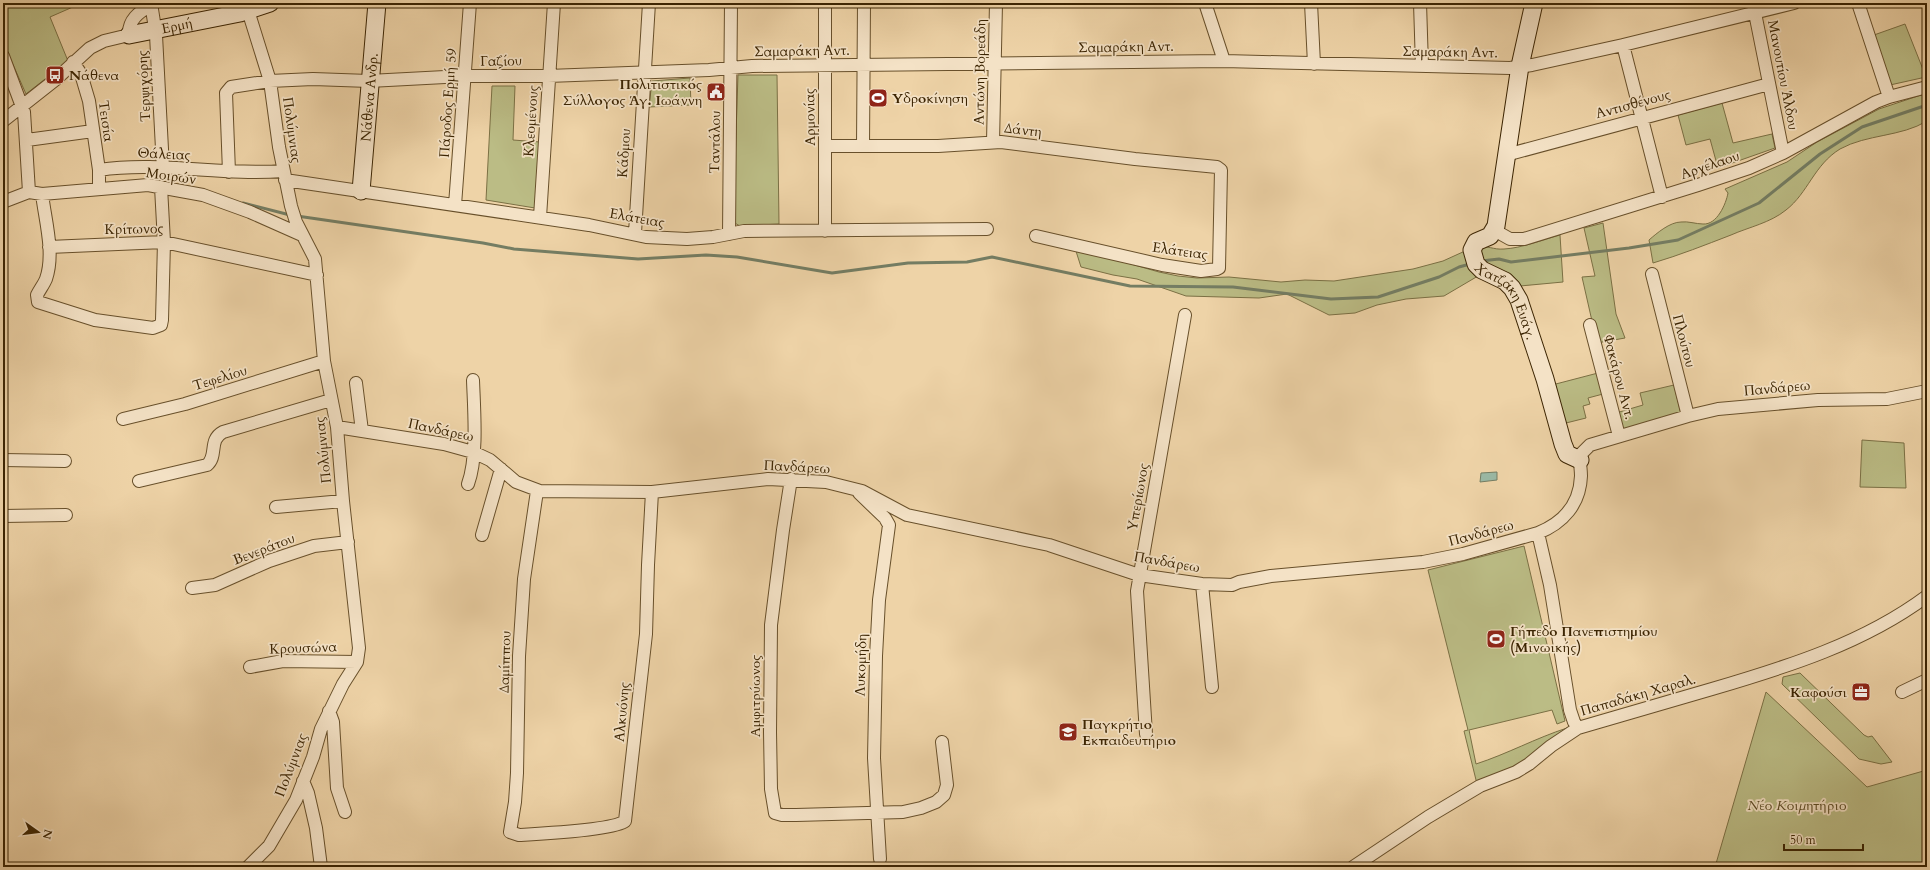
<svg xmlns="http://www.w3.org/2000/svg" width="1930" height="870" font-family="Cardo,serif">
	<style>
		.green { fill: #bbbc85; stroke: #7b7044 }
		.water { fill: #9ab8a4; stroke: #747d63 }
		.lines { fill: none; stroke-linecap: round; stroke-linejoin: round }
		.stream { stroke: #747d63; stroke-width: 3 }
		.street-casing { stroke: #68502b; stroke-width: 14 }
		.secondary-casing { stroke: #3b2402; stroke-width: 19 }
		.street { stroke: #f4e2c6; stroke-width: 12 }
		.secondary { stroke: #f4e2c6; stroke-width: 17 }
		.labels { text-anchor: middle; dominant-baseline: central; stroke-width: 3.5; stroke-linejoin: round; paint-order: stroke }
		.street-label { font-size: 14px; fill: #3b2402; stroke: #f4e2c6 }
		.poi-label { font-size: 14px; font-weight: bold; fill: #3b2402; stroke: #f4e2c6; text-anchor: start }
		.park-label { font-size: 14px; font-style: italic; fill: #5b4a23; stroke: #f4e2c6 }
	</style>
	<rect width="100%" height="100%" fill="#eed3a7"/>
	<filter id="stains"><feTurbulence type="fractalNoise" baseFrequency=".005" numOctaves="4"/><feColorMatrix values="0 0 0 0 .2 0 0 0 0 .09 0 0 0 0 .02 0 0 0 .5 -.17"/></filter>
	<radialGradient id="worn" r=".72"><stop offset=".6" stop-color="#630" stop-opacity="0"/><stop offset="1" stop-color="#630" stop-opacity=".3"/></radialGradient>
	<!-- green -->
	<path class="green" d="M3,3H82L50,17L68,61L26,94L3,42Z
		M1905,24L1926,77L1890,85L1874,35Z
		M738,75H777L779,224L740,226L733,222Z
		M690,78L691,105L649,107L652,81Z
		M492,86H515L513,140L540,142L535,208L486,200Z
		M1927,93V121C1901,137 1867,134 1840,149C1814,165 1808,193 1786,210C1770,223 1749,227 1731,235C1705,245 1680,255 1653,263L1649,240C1657,233 1670,222 1681,222C1688,221 1696,224 1703,224C1717,225 1726,204 1728,193L1725,189L1787,162L1817,142L1879,109Z
		M1722,103L1733,143L1772,134L1775,148L1718,168L1710,139L1686,145L1678,115Z
		M1603,223L1616,314L1625,338L1597,343L1582,277L1595,276L1584,228Z
		M1560,235L1563,282L1520,286C1511,273 1500,270 1484,266L1476,247C1488,245 1493,250 1504,249C1522,248 1542,240 1560,235Z
		M1075,248L1159,272L1178,276L1197,278L1229,277L1281,282L1305,280L1334,281L1413,269L1443,261L1465,251L1478,276L1444,296L1406,299L1377,305L1355,313L1329,315L1287,294L1259,298L1186,296L1137,279L1113,275L1081,267Z
		M1598,373L1603,394L1588,398L1590,404L1583,406L1586,418L1562,424L1552,385Z
		M1674,385L1681,414L1658,419L1621,432L1616,413L1643,405L1640,393Z
		M1862,440L1904,443L1906,488L1860,487Z
		M1524,546L1565,721L1557,724L1552,710L1469,730L1476,764C1507,754 1536,738 1567,728L1515,770L1477,784L1464,731L1468,730L1428,570Z
		M1800,673L1864,735L1868,737L1872,736L1892,762L1881,764L1859,759L1782,684L1783,677Z
		M1766,692L1867,787L1927,770V867H1715Z"/>
	<!-- water -->
	<path class="water" d="M1497,472V480L1480,482L1481,473Z"/>
	<g class="lines">
		<!-- stream -->
		<path class="stream" d="M243,203L290,215
			M297,216L483,243L514,249L638,259L706,255L737,257L832,273L908,263L967,262L992,257L1130,286L1233,287L1331,299L1378,297L1439,277L1459,267L1470,264
			M1481,261L1499,259L1511,262L1629,248L1678,240L1759,203L1820,154L1862,127L1927,105"/>
		<defs>
			<path id="street" d="M151,3L156,35L163,168
				M825,3V231
				M1205,3L1224,61
				M1311,3L1314,64
				M1420,3L1422,66
				M1753,3L1783,153
				M1858,3L1889,97
				M246,4L270,81L279,147L291,206L296,222L315,259L324,361L337,427L343,501L359,648L357,662L343,684L321,729L313,757L296,800L269,846L248,867
				M1623,45L1662,197
				M3,56L24,112L29,192L3,202
				M73,62L81,74L89,101L99,170V188
				M3,121L55,80L90,48L104,41L129,35C128,20 139,12 151,5
				M27,140L93,131
				M993,142L996,3
				M825,146H938L1001,142L1135,159L1217,167L1221,170L1219,268L1217,269L1201,271L1162,265L1036,236
				M863,146L864,3
				M1506,155L1769,84
				M99,170C160,161 222,176 283,171
				M229,172L226,93L231,87L270,81L313,79L369,81L464,76H548L709,70L752,66L1224,61L1510,68L1532,65L1623,45L1794,3
				M285,180L589,225L646,237L687,239L713,237L744,231L987,229
				M29,192L42,194L148,185L203,195L250,212L302,235
				M42,194C45,220 55,253 46,279C44,284 40,289 37,295L38,302L95,320L153,328L161,325L162,320L164,242L161,187
				M455,205L470,3
				M540,217L554,3
				M1494,230L1510,239H1524L1698,185L1749,168L1783,153L1876,102L1889,97L1927,87
				M635,233L649,3
				M729,234L731,3
				M49,247L164,242L317,275
				M1652,274L1688,416
				M1590,325L1619,436
				M356,383L362,431
				M123,419L185,404L324,361
				M337,427L444,444L473,452L490,460L516,482L540,491L652,492L768,479L826,482L862,491L907,515L1049,545L1139,575L1202,584L1232,585L1239,582L1271,576L1423,562L1463,554L1538,533C1563,523 1580,504 1581,476C1581,468 1579,462 1581,454L1590,445L1688,416L1718,409L1818,400L1887,399L1927,391
				M3,460L65,461
				M791,479L783,530L771,625L770,732L771,789L775,813L782,815H796L903,812L921,808L936,802L944,795L947,785L942,742
				M139,481L207,465C218,456 208,440 223,432L331,400
				M468,484C478,457 474,409 473,380
				M537,491L524,579L519,656L517,773L515,802L510,832L519,835C537,834 614,830 625,821L646,634L648,565L652,492
				M859,493L885,518L889,525L879,600L876,656L874,758L880,859
				M276,507L343,501
				M3,516L66,515
				M1538,533L1550,585L1570,710L1574,722L1578,728
				M482,535L501,469
				M1202,584L1212,687
				M192,588L215,585L269,561L314,546L348,542
				M250,667L283,661L357,662
				M1902,692L1927,680
				M329,711L333,722L337,788L345,812
				M1146,734L1137,591L1185,315
				M303,781L308,793L316,828L321,867
				M1353,867L1428,817L1480,786L1516,772L1529,764L1551,746L1578,728C1623,715 1667,702 1712,689C1787,667 1864,643 1927,596"/>
			<g id="secondary">
				<path id="s1" d="M1534,3L1520,66L1496,226L1490,236L1476,242L1472,250L1476,264L1482,270L1505,281L1512,288L1519,300L1545,379L1563,444L1567,454L1580,460"/>
				<path id="s2" d="M129,35L240,13L270,3"/>
				<path id="s3" d="M361,191L377,3"/>
			</g>
		</defs>
		<!-- street casing -->
		<use href="#street" class="street-casing"/>
		<!-- secondary casing -->
		<use href="#secondary" class="secondary-casing"/>
		<!-- street -->
		<use href="#street" class="street"/>
		<!-- secondary -->
		<use href="#secondary" class="secondary"/>
	</g>
	<!-- icons -->
	<defs>
		<symbol id="bus-square" viewBox="-11 -11 22 22"><rect x="-9" y="-9" width="18" height="18" rx="4" fill="#8f2418" stroke="#f4e2c6"/><path d="M-5-6H5V4H4V6H2V4H-2V6H-4V4H-5ZM-3.5-4V0h7V-4ZM-3.5 1.2v1.5H-2V1.2ZM2 1.2v1.5H3.5V1.2Z" fill="#fff"/></symbol>
		<symbol id="civic-square" viewBox="-11 -11 22 22"><rect x="-9" y="-9" width="18" height="18" rx="4" fill="#8f2418" stroke="#f4e2c6"/><path d="M-.6-6.5H3V-4.5H.6V-3L4-1V1h2V6H-6V1h2V-1L-.6-3ZM-1.2 2.5V6h2.4V2.5Z" fill="#fff"/></symbol>
		<symbol id="stadium-square" viewBox="-11 -11 22 22"><rect x="-9" y="-9" width="18" height="18" rx="4" fill="#8f2418" stroke="#f4e2c6"/><path d="M0-5a6.5 5 0 1 0 0 10a6.5 5 0 1 0 0-10ZM-3.5-1.8h7v3.6h-7Z" fill="#fff"/></symbol>
		<symbol id="office-square" viewBox="-11 -11 22 22"><rect x="-9" y="-9" width="18" height="18" rx="4" fill="#8f2418" stroke="#f4e2c6"/><path d="M-6-3h4V-5.5h4V-3h4V5H-6ZM-1-4.5V-3h2v-1.5ZM-6 0V1H6V0Z" fill="#fff"/></symbol>
		<symbol id="school-square" viewBox="-11 -11 22 22"><rect x="-9" y="-9" width="18" height="18" rx="4" fill="#8f2418" stroke="#f4e2c6"/><path d="M0-5L7-2L0 1L-7-2ZM-4 1L0 2.5L4 1V4Q0 6-4 4Z" fill="#fff"/></symbol>
	</defs>
	<g fill-rule="evenodd">
		<use href="#bus-square" x="44" y="64" width="22" height="22"/>
		<use href="#civic-square" x="705" y="81" width="22" height="22"/>
		<use href="#stadium-square" x="867" y="87" width="22" height="22"/>
		<use href="#stadium-square" x="1485" y="628" width="22" height="22"/>
		<use href="#office-square" x="1850" y="681" width="22" height="22"/>
		<use href="#school-square" x="1057" y="721" width="22" height="22"/>
	</g>
	<g class="labels">
		<!-- street labels -->
		<g class="street-label">
			<text stroke="none"><textPath href="#s2" startOffset="49">Ερμή</textPath></text>
			<text transform="translate(1126 47) rotate(-1)">Σαμαράκη Αντ.</text>
			<text transform="translate(802 51) rotate(-1)">Σαμαράκη Αντ.</text>
			<text transform="translate(1450 52) rotate(1)">Σαμαράκη Αντ.</text>
			<text transform="translate(501 61) rotate(-1)">Γαζίου</text>
			<text transform="translate(980 72) rotate(-89)">Αντώνη Βορεάδη</text>
			<text transform="translate(1783 75) rotate(79)">Μανουτίου Άλδου</text>
			<text transform="translate(144 86) rotate(-93)">Τερψιχόρης</text>
			<text stroke="none"><textPath href="#s3" startOffset="94">Νάθενα Ανδρ.</textPath></text>
			<text transform="translate(448 103) rotate(-86)">Πάροδος Ερμή 59</text>
			<text transform="translate(1633 104) rotate(-15)">Αντισθένους</text>
			<text transform="translate(810 117) rotate(-91)">Αρμονίας</text>
			<text transform="translate(106 121) rotate(82)">Τεισία</text>
			<text transform="translate(531 121) rotate(-86)">Κλεομένους</text>
			<text transform="translate(292 130) rotate(82)">Πολύμνιας</text>
			<text transform="translate(1023 130) rotate(7)">Δάντη</text>
			<text transform="translate(715 142) rotate(-89)">Ταντάλου</text>
			<text transform="translate(624 153) rotate(-86)">Κάδμου</text>
			<text transform="translate(164 154) rotate(3)">Θάλειας</text>
			<text transform="translate(1710 165) rotate(-19)">Αρχέλαου</text>
			<text transform="translate(171 176) rotate(8)">Μοιρών</text>
			<text transform="translate(637 218) rotate(10)">Ελάτειας</text>
			<text transform="translate(134 229) rotate(-1)">Κρίτωνος</text>
			<text transform="translate(1180 251) rotate(8)">Ελάτειας</text>
			<text stroke="none"><textPath href="#s1" startOffset="327">Χατζάκη Ευάγ.</textPath></text>
			<text transform="translate(1684 341) rotate(75)">Πλούτου</text>
			<text transform="translate(1619 377) rotate(75)">Φακάρου Αντ.</text>
			<text transform="translate(220 378) rotate(-17)">Τεφελίου</text>
			<text transform="translate(1777 388) rotate(-5)">Πανδάρεω</text>
			<text transform="translate(441 430) rotate(12)">Πανδάρεω</text>
			<text transform="translate(323 450) rotate(-96)">Πολύμνιας</text>
			<text transform="translate(797 467) rotate(3)">Πανδάρεω</text>
			<text transform="translate(1138 497) rotate(-80)">Υπερίωνος</text>
			<text transform="translate(1481 533) rotate(-15)">Πανδάρεω</text>
			<text transform="translate(264 549) rotate(-21)">Βενεράτου</text>
			<text transform="translate(1167 562) rotate(10)">Πανδάρεω</text>
			<text transform="translate(303 648) rotate(-2)">Κρουσώνα</text>
			<text transform="translate(505 662) rotate(-88)">Δαμίππου</text>
			<text transform="translate(861 665) rotate(-88)">Λυκομήδη</text>
			<text transform="translate(1638 695) rotate(-16)">Παπαδάκη Χαραλ.</text>
			<text transform="translate(755 696) rotate(-90)">Αμφιτρύωνος</text>
			<text transform="translate(622 712) rotate(-85)">Αλκυόνης</text>
			<text transform="translate(291 765) rotate(-69)">Πολύμνιας</text>
		</g>
		<!-- poi labels -->
		<g class="poi-label">
			<text x="69" y="75">Νάθενα</text>
			<text x="702" y="84" text-anchor="end">Πολιτιστικός<tspan x="702" dy="16">Σύλλογος Άγ. Ιωάννη</tspan></text>
			<text x="892" y="98">Υδροκίνηση</text>
			<text x="1510" y="631">Γήπεδο Πανεπιστημίου<tspan x="1510" dy="16">(Μινωικής)</tspan></text>
			<text x="1847" y="692" text-anchor="end">Καφούσι</text>
			<text x="1082" y="724">Παγκρήτιο<tspan x="1082" dy="16">Εκπαιδευτήριο</tspan></text>
		</g>
		<!-- park labels -->
		<g class="park-label">
			<text x="1797" y="805">Νέο Κοιμητήριο</text>
		</g>
	</g>
	<!-- margin -->
	<rect width="1930" height="870" fill="none" stroke="#eed3a7" stroke-width="16"/>
	<rect x="4" y="4" width="1922" height="862" fill="none" stroke="#3b2402" stroke-width="2"/>
	<rect x="8" y="8" width="1914" height="854" fill="none" stroke="#3b2402"/>
	<!-- north arrow -->
	<g transform="translate(38 832) rotate(104)" stroke="#f4e2c6" stroke-width="3" paint-order="stroke">
	<path d="M0-3L7 15L0 10L-7 15Z" fill="#3b2402"/>
	<text y="-6" font-size="11" font-weight="bold" text-anchor="middle" fill="#3b2402">N</text>
	</g>
	<!-- scale -->
	<path d="M1784 844v6h79v-6" fill="none" stroke="#3b2402" stroke-width="2"/>
	<text x="1790" y="844" font-size="12" fill="#3b2402" stroke="#f4e2c6" stroke-width="3" paint-order="stroke">50 m</text>
	<rect width="100%" height="100%" filter="url(#stains)"/>
	<rect width="100%" height="100%" fill="url(#worn)"/>
</svg>
